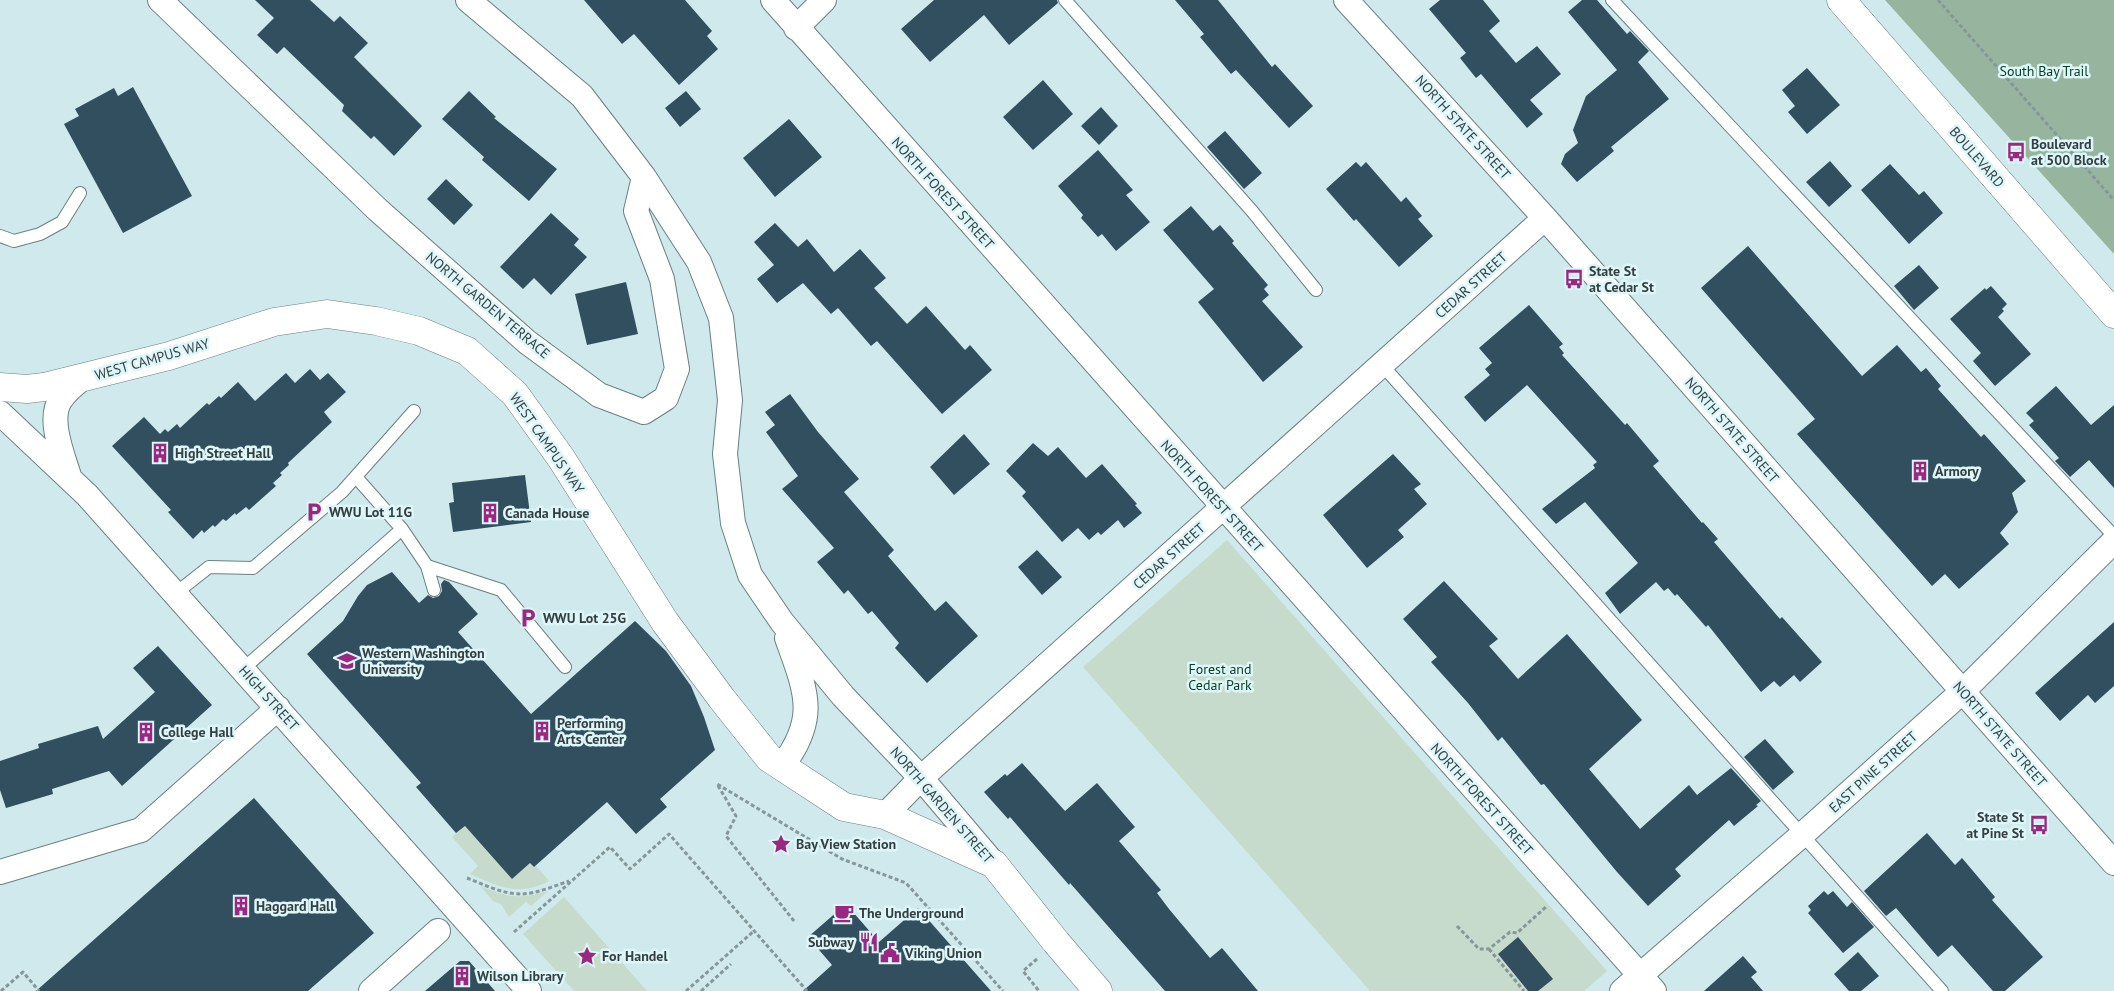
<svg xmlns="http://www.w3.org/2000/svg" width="2114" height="991" font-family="'PT Sans',sans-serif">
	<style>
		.green { fill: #c7dbcc }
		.forest { fill: #97b59e }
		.building { fill: #314f5f }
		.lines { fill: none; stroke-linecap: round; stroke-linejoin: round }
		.lane-casing { stroke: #6a8082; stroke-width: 14 }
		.street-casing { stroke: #6a8082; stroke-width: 26 }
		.secondary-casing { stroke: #6a8082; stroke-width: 29 }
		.path { stroke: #859799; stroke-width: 3; stroke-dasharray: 4 2.5; stroke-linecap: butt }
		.lane { stroke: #fff; stroke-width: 12 }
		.street { stroke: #fff; stroke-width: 24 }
		.secondary { stroke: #fff; stroke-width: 28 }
		.labels { text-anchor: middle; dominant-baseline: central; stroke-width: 5; stroke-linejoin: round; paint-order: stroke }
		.park-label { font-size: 14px; fill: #093d1e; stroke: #ddf6f9 }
		.street-label { font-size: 14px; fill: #353f40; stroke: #ddf6f9 }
		.poi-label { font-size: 14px; font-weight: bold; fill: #353f40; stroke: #ddf6f9; text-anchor: start }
	</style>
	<rect width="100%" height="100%" fill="#d0e9ec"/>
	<!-- green -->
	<path class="green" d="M1227,540L1607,971L1584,991H1370L1083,667Z
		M465,826L512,879L530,863L534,867L536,866L549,881C518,897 500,887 470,874L478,866L452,837Z
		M480,886C508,897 519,900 548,891L531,906L526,902L509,917L501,904L493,901Z
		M564,897L647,991H574L523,934Z"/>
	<!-- forest -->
	<path class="forest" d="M1885,0H2114V254Z"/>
	<!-- building -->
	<path class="building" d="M255,0H310L334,22L340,16L368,43L354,57L422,126L394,156L374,136L371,139L342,111L344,105L284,47L277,54L257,35L274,18Z
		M584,0H685L712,31L707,36L718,49L679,85L634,34L622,44Z
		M934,0H1057L1058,3L1009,45L984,15L930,62L901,29Z
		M1175,0H1218L1272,67L1275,64L1313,106L1289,128L1236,70L1231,74L1200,37L1204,34Z
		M1440,0H1483L1500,21L1489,31L1516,63L1537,46L1561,74L1530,100L1543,114L1527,128L1481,74L1476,78L1460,58L1466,53L1429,9Z
		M1582,0H1597L1627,34L1630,31L1649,51L1638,62L1669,99L1611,147L1614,151L1577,182L1561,164L1565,154L1578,143L1573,130L1586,96L1617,70L1568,12Z
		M1807,68L1840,105L1807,134L1788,112L1795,106L1782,90Z
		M1043,80L1073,114L1033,150L1003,117Z
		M133,87L192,196L123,233L64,124L79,116L75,109L114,88L118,96Z
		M469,91L496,117L494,118L557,169L529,201L482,160L484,157L442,119Z
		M686,91L701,109L680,127L665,108Z
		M1101,107L1118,126L1099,145L1081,126Z
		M789,119L822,157L775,197L743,158Z
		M1225,131L1262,173L1244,189L1207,147Z
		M1098,150L1133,190L1126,195L1150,222L1116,251L1102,234L1098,237L1081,218L1083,215L1058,186Z
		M1830,161L1852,186L1829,207L1806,182Z
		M1356,162L1361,167L1366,162L1401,202L1406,197L1422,216L1418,219L1433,236L1399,267L1356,219L1354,221L1326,189Z
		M1890,164L1919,195L1924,191L1943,213L1909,244L1861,190Z
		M446,179L473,205L454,225L427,199Z
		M1191,206L1213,231L1220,225L1234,241L1232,243L1268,285L1264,289L1269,295L1262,301L1303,347L1263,382L1198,302L1214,289L1163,230Z
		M551,213L579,239L574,245L587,257L551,295L534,278L523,289L500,267Z
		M775,223L798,247L807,239L834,272L860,249L886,278L874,288L907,324L926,306L965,350L970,345L992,370L942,414L877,341L871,346L838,308L831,314L803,283L777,303L757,279L774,265L754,242Z
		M1748,246L1862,376L1897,345L1921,372L1926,368L1941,386L1938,389L1981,437L1984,434L2026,481L2012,493L2018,512L2000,533L2009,544L1959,589L1945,574L1932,586L1797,434L1815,419L1701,288Z
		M1919,265L1939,288L1914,310L1894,286Z
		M626,282L638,334L587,345L575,294Z
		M1991,286L2007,304L2002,309L2004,311L1998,317L2031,354L1995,386L1973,361L1981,353L1950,319L1985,288L1986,290Z
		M1529,305L1563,344L1559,347L1564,353L1562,355L1625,425L1627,423L1659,461L1653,466L1702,523L1703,522L1718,539L1714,542L1780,619L1782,617L1822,662L1800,682L1794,675L1780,687L1774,681L1761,692L1708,625L1706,627L1677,594L1675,596L1668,588L1664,591L1656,582L1620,614L1605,593L1638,563L1585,502L1556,524L1542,509L1595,468L1593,465L1597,462L1527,385L1485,422L1464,397L1490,375L1485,369L1492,363L1479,348Z
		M310,369L320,380L328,373L346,392L324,412L332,422L288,463L289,465L280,473L282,475L273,483L276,486L249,510L246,507L236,515L235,513L226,521L223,519L215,527L213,525L204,533L202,530L193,539L168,512L171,510L112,446L144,417L160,434L165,429L168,432L177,424L180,428L207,403L209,405L219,396L221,398L238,382L255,401L286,373L295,383Z
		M2056,386L2091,425L2114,405V488L2089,460L2070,477L2055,461L2059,458L2029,425L2034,421L2026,413Z
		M790,394L818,432L859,479L844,492L894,550L888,556L935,611L946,601L978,636L927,683L895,648L899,643L872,611L868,614L848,590L844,594L817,562L834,548L782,489L798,476L766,432L775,425L765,412Z
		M964,434L990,464L954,495L930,467Z
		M1033,443L1048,456L1058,447L1086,478L1102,464L1137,504L1135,505L1142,513L1124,528L1118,520L1101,535L1098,532L1089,540L1078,528L1062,542L1022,496L1026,492L1006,471Z
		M1393,454L1421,484L1414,489L1427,504L1398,530L1404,537L1367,568L1323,515Z
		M525,475L531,522L453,532L449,503L454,502L452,483Z
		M1037,550L1062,577L1042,595L1018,567Z
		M392,572L419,603L428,595L433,598L439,596L442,591L441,584L444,580L449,582L478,614L458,632L531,714L635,621L666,651L691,686L704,717L715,750L660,799L667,807L636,834L607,802L534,867L530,863L512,879L465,826L456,833L416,787L421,783L307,654L343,621L358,596L367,585Z
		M1444,581L1498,639L1489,646L1518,679L1567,634L1642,720L1589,769L1640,829L1689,785L1697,795L1731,768L1761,801L1756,805L1758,806L1734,826L1729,820L1675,869L1681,876L1648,906L1617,872L1544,784L1541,785L1502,737L1498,741L1468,703L1431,662L1437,657L1403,619Z
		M2114,622V686L2095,703L2088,695L2060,721L2035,693Z
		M158,646L212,705L122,786L109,771L52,789L53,794L6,808L0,790V761L39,748L38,744L98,726L103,739L155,692L133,668Z
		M1765,739L1794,772L1773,790L1744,757Z
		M1022,763L1065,811L1097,783L1135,827L1119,841L1161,890L1157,893L1169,909L1210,958L1222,948L1258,991H1165L1070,883L1069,885L1010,817L1008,819L984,792L1005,774L1007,776Z
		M254,798L374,933L308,991H36Z
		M1927,833L1955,865L1962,858L1995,897L1992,900L2043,957L2005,991H1993L1952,945L1938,957L1896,908L1886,916L1864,891Z
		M1824,891L1828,895L1833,891L1847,907L1852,902L1874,927L1843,953L1808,913L1811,910L1808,906Z
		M846,904L879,942L918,908L991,991H803L832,965L808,937Z
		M1518,937L1553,979L1538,991H1528L1498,954Z
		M1858,952L1879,976L1861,991H1849L1834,974Z
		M1743,956L1757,972L1751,977L1763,991H1704Z
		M460,961H469L495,991H425Z"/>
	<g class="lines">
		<defs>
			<path id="lane" d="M1065,0L1252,211L1316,290
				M1612,0L2114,536
				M0,236L14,241L40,234L62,222L80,193
				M1382,365L1942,991
				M402,529L427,566L501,590L565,667
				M427,566L434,590
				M176,593L209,567L253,568L342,492L414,411
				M243,669L402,529L356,477"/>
			<path id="street" d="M160,0L378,210L527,342L599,395L644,412L666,398L677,369L662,279L636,211L644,177
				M468,0L582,96L644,177L699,262L721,318L730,400L725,454L733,523L750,575L782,622L843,696L921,778L994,864
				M773,0L1654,991
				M1346,0L1545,218L2114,863
				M796,28L824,0
				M0,413L87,495L529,991
				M69,476C63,456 47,418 61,399C67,390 75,384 84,377
				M782,766C819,718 806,691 787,638
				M885,815L921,778L1545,218
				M0,872L141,830L278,708
				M371,991L438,931
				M1622,991L1803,834L1963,691L2114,541"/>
			<path id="secondary" d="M1841,0L2114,314
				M0,387L27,389L44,387L169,356L274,322L327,314L376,321L419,331L467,351L515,394L561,458L665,622L722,699L769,758L844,807L885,815L994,864L1056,942L1098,991"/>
		</defs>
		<!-- lane casing -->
		<use href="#lane" class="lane-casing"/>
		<!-- street casing -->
		<use href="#street" class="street-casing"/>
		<!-- secondary casing -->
		<use href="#secondary" class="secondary-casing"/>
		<!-- path -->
		<path class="path" d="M1938,0L2114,200
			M467,878C483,884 502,894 520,894C536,894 554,886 569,881
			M794,921L726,836L736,816L717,784L842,859L906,883L1003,991
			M1457,926L1479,949H1489L1510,932L1517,933L1547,906
			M514,932L610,847L630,869L669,834L807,991
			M1489,949L1524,991
			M1037,959L1023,971L1039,991
			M1,991L23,972L39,991
			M686,991L754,931
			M701,991L731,964"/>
		<!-- lane -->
		<use href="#lane" class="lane"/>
		<!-- street -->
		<use href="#street" class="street"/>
		<!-- secondary -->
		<use href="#secondary" class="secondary"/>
	</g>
	<!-- icons -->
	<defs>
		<symbol id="bus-bare" viewBox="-9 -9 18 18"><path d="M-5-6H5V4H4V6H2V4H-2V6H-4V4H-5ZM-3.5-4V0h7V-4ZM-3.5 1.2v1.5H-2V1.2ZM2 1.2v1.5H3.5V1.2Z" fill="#9c2781" stroke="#ddf6f9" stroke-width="2.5" paint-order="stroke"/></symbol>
		<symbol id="building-bare" viewBox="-9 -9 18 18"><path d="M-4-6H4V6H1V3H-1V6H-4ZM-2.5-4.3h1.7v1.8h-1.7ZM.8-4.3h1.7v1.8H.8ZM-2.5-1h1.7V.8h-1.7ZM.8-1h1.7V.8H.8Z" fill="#9c2781" stroke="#ddf6f9" stroke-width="2.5" paint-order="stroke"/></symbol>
		<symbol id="parking-bare" viewBox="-9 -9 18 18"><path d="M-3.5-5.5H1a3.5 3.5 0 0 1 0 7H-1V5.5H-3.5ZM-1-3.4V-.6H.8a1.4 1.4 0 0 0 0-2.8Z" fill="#9c2781" stroke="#ddf6f9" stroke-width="2.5" paint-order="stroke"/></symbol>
		<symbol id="university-bare" viewBox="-9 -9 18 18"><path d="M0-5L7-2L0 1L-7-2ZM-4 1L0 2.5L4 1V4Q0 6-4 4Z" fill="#9c2781" stroke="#ddf6f9" stroke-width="2.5" paint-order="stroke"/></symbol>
		<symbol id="sight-bare" viewBox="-9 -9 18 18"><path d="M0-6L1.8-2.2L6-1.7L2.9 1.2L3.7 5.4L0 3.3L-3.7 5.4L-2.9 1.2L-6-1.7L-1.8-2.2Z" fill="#9c2781" stroke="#ddf6f9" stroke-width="2.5" paint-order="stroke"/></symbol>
		<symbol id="cafe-bare" viewBox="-9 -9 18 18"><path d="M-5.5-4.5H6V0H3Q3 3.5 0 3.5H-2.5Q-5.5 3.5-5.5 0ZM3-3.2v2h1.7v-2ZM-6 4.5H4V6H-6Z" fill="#9c2781" stroke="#ddf6f9" stroke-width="2.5" paint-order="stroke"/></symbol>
		<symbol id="restaurant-bare" viewBox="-9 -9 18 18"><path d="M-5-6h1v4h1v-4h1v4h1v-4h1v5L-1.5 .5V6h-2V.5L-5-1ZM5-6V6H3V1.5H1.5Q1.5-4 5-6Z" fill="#9c2781" stroke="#ddf6f9" stroke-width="2.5" paint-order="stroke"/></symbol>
		<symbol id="civic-bare" viewBox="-9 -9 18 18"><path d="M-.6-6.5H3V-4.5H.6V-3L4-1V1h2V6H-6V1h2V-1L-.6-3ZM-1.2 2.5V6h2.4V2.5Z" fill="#9c2781" stroke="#ddf6f9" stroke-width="2.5" paint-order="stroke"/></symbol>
	</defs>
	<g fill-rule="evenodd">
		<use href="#bus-bare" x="2002" y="138" width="28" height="28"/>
		<use href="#bus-bare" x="1560" y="265" width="28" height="28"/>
		<use href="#building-bare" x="146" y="439" width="28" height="28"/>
		<use href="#building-bare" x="1906" y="457" width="28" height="28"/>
		<use href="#parking-bare" x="300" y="498" width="28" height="28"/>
		<use href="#building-bare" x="476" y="499" width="28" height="28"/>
		<use href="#parking-bare" x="514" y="604" width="28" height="28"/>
		<use href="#university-bare" x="333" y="647" width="28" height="28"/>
		<use href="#building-bare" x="528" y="717" width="28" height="28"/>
		<use href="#building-bare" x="132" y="718" width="28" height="28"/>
		<use href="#bus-bare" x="2025" y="811" width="28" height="28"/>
		<use href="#sight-bare" x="767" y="830" width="28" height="28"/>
		<use href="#building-bare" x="227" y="892" width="28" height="28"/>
		<use href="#cafe-bare" x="830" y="899" width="28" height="28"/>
		<use href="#restaurant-bare" x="855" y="928" width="28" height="28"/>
		<use href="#civic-bare" x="876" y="939" width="28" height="28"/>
		<use href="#sight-bare" x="573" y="942" width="28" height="28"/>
		<use href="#building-bare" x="448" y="962" width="28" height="28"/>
	</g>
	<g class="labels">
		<!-- park labels -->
		<g class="park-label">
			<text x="2044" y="71">South Bay Trail</text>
			<text x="1220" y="669">Forest and<tspan x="1220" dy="16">Cedar Park</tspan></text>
		</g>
		<!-- street labels -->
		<g class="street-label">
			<text transform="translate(1463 127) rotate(48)">NORTH STATE STREET</text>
			<text transform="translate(1977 157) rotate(49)">BOULEVARD</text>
			<text transform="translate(943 193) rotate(48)">NORTH FOREST STREET</text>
			<text transform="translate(1471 285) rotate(-42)">CEDAR STREET</text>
			<text transform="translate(488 305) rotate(40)">NORTH GARDEN TERRACE</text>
			<text transform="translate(152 359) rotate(-16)">WEST CAMPUS WAY</text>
			<text transform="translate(1732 430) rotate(49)">NORTH STATE STREET</text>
			<text transform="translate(547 443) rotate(55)">WEST CAMPUS WAY</text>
			<text transform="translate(1212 496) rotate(48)">NORTH FOREST STREET</text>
			<text transform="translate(1169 556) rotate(-42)">CEDAR STREET</text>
			<text transform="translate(269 698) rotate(48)">HIGH STREET</text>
			<text transform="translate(2000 734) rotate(49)">NORTH STATE STREET</text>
			<text transform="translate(1873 772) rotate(-42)">EAST PINE STREET</text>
			<text transform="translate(1482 799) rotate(48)">NORTH FOREST STREET</text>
			<text transform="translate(942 805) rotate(49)">NORTH GARDEN STREET</text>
		</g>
		<!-- poi labels -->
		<g class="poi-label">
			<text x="2031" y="144">Boulevard<tspan x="2031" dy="16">at 500 Block</tspan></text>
			<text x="1589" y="271">State St<tspan x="1589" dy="16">at Cedar St</tspan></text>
			<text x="175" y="453">High Street Hall</text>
			<text x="1935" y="471">Armory</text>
			<text x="329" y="512">WWU Lot 11G</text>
			<text x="505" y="513">Canada House</text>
			<text x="543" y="618">WWU Lot 25G</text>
			<text x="362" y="653">Western Washington<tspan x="362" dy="16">University</tspan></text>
			<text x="557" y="723">Performing<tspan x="557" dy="16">Arts Center</tspan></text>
			<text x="161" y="732">College Hall</text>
			<text x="2024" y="817" text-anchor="end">State St<tspan x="2024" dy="16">at Pine St</tspan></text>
			<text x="796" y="844">Bay View Station</text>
			<text x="256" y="906">Haggard Hall</text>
			<text x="859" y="913">The Underground</text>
			<text x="854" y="942" text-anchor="end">Subway</text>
			<text x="905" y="953">Viking Union</text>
			<text x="602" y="956">For Handel</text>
			<text x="477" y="976">Wilson Library</text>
		</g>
	</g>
</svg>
